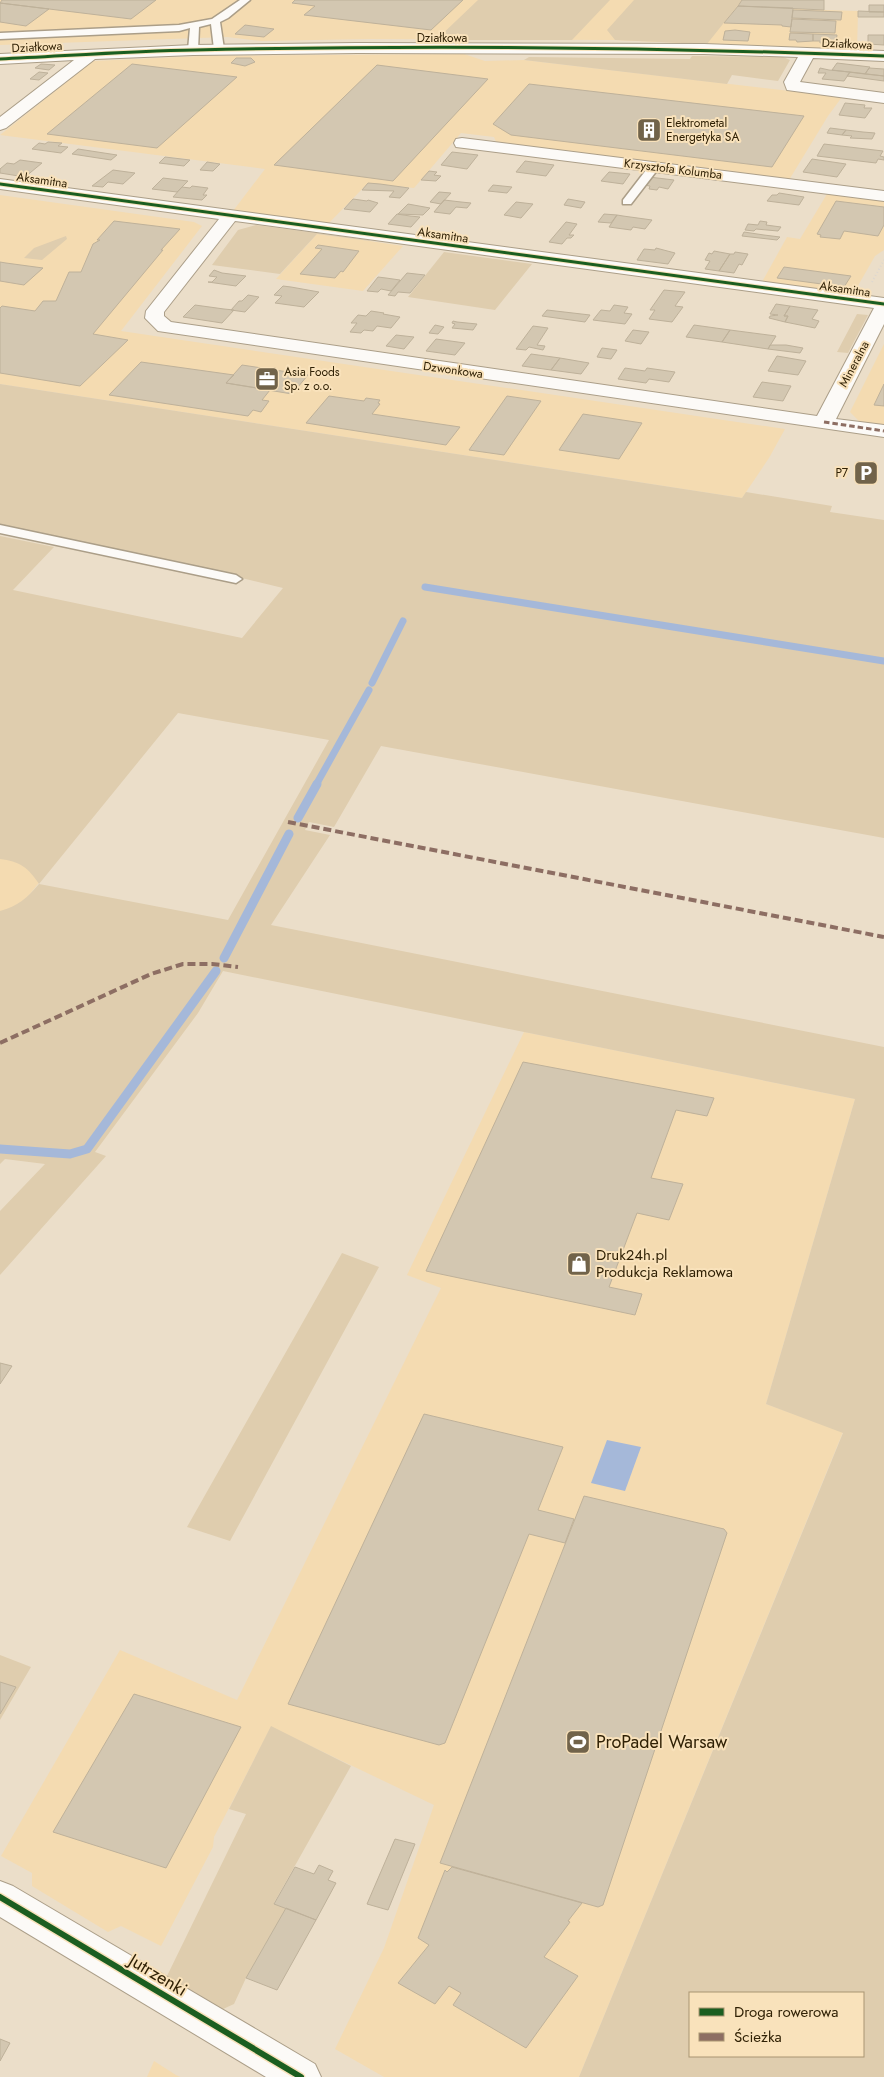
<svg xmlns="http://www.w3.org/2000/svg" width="884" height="2077" font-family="Jost,sans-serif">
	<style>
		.built { fill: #f4dbb1 }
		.green { fill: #dfcdae; fill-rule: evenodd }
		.water { fill: #a5b8d9 }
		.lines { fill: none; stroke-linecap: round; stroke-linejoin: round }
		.stream-far1 { stroke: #a5b8d9; stroke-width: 7 }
		.stream { stroke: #a5b8d9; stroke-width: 9 }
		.building { fill: #d3c7b1; stroke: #beb19a }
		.lane-casing { stroke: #ab9e88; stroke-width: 3 }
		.street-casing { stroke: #ab9e88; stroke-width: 2 }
		.path { stroke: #dcd7d0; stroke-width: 2; stroke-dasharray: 1 2.5; stroke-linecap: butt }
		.lane { fill: #fcfaf7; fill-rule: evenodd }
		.street { fill: #fcfaf7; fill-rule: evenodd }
		.quiet-far1 { stroke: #8d6e63; stroke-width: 3; stroke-dasharray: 5.5 3; stroke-linecap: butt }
		.quiet { stroke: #8d6e63; stroke-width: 4; stroke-dasharray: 8 4; stroke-linecap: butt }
		.cycleway-far1-casing { stroke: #f9e2bb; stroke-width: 5 }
		.cycleway-casing { stroke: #f9e2bb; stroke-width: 9 }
		.cycleway-far1 { stroke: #1b5e20; stroke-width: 3 }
		.cycleway { stroke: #1b5e20; stroke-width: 6 }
		.labels { text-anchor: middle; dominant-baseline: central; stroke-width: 4; stroke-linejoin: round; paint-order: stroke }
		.far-street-label { font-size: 12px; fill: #302105; stroke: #f9e2bb }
		.far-poi-label { font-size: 12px; fill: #302105; stroke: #f9e2bb; text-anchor: start }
		.poi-label { font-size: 15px; fill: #302105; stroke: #f9e2bb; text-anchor: start }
		.near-poi-label { font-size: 18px; fill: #302105; stroke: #f9e2bb; text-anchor: start }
		.near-street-label { font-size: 18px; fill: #302105; stroke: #f9e2bb }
	</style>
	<rect width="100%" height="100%" fill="#ebdec9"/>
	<!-- built -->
	<path class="built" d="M0,0H824V10L858,11L857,51L615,40L368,39L261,41L227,37L0,45Z
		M464,54L485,61L524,60L842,97L828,116L789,180L497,144L494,137L461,133L414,188L368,183L328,224L233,211L265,169L0,135L93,61L202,56Z
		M827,194L884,201V250L875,256L855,291L849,293L762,282L787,237L800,239Z
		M0,195L194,222L202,226L121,331L785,429L769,458L742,498L0,384Z
		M317,234L370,241L403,246L363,291L276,279Z
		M884,344V425L860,422L850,412Z
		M0,827L71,843L0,931Z
		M524,1032L855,1099L766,1404L843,1432L579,2077H384L335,2049L384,1948L434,1805L271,1727L214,1837L213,1847L161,1946L121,1926L108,1932L32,1886V1873L1,1856L120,1650L237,1700L441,1288L407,1275Z
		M154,2061L176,2075L180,2077H147Z"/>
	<!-- green -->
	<path class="green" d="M478,0H610L572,40H436Z
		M634,0H742L707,44L615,40L607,30Z
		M692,56L783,57L790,60L778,81L732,75L727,84L524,60L529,57L690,59Z
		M256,225L369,240L370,241L317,234L280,274L212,265L238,230Z
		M66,236L67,239L42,260L24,258L34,248Z
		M444,252L532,264L495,310L408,297Z
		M857,314L868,315L848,353L837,352Z
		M0,384L742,498L746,492L832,506L830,512L884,520V838L381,746L334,827L309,822L305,830L330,835L271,925L884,1047V2077H579L843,1433L766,1404L855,1099L223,971L198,1013L95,1152L106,1156L0,1275V1211L45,1164L5,1159L0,1164V911C18,906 27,898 39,884C29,868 19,861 0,859V536L54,547L13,590L242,638L283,588L188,565L0,524ZM178,713L329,740L228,920L39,884ZM690,1993H863V2056H690Z
		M342,1253L379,1267L230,1541L187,1527Z
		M0,1655L31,1667L0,1720Z
		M271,1726L351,1766L274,1903L286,1908L246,1978L234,2004L223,2009L167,1976L246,1814L229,1809Z"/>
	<!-- water -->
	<path class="water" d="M607,1440L641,1447L625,1491L591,1483Z"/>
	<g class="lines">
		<!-- stream-far1 -->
		<path class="stream-far1" d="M425,587L884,661
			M372,683L403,621
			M316,785L369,690"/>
		<!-- stream -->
		<path class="stream" d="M298,818L317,784
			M224,958L289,834
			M0,1149L70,1154L87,1149L216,971"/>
	</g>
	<!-- building -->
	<path class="building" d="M2,0H156L131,19L0,3Z
		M295,0H463L431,30L304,15L315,6L292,3Z
		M742,0H824V10L738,6Z
		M0,3L49,9L26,26L0,22Z
		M869,5H884V12H869Z
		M738,6L793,8L791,27L782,26V25L724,23Z
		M793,10L842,12L841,20L792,18Z
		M858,11L884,12V17H858Z
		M792,19L836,21L835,33L790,32Z
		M245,25L274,29L264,37L235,34Z
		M735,30L750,32L748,41L723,40L725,31Z
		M790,33L813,34V41L797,42L796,40H789Z
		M813,34L837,35L836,42L820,43V41H813Z
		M868,35H884V45L868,44Z
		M236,58H251L255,62L245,66L231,63Z
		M837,63L870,67L865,74L832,70Z
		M41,64L55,65L49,70L35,68Z
		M132,64L237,77L157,148L47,134Z
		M377,65L488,79L393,181L274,165Z
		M820,68L829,70L850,72L844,81L822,79L826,73H818Z
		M869,68L884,69V76L865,74Z
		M39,72L48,73L39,80L30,79Z
		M850,72L884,76V81L847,76Z
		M529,84L804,116L772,167L511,135L493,124Z
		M845,103L865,105L864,108H872L865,118L839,115Z
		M830,128L846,130L842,135L827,133Z
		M846,130L863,132L875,133L872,139L850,138L852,136L842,135Z
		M48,142L62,143L58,146L68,147L61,153L32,149L39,143L45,144Z
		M824,144L883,151L880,156L884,157V160L878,159L876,163L817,156Z
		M78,149L117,155L111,160L72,154Z
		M452,152L478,155L467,169L441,165Z
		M165,157L190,160L184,166L159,163Z
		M812,159L846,164L837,177L803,172Z
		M20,160L42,163L25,177L0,173V169L7,163L14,164Z
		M525,161L554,165L546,176L516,172Z
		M207,162L220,164L213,171L200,170Z
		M113,170L135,173L123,184L108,182L103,187L92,186Z
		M429,171L437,172L434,175L441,176L436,181L421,180Z
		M609,172L630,174L623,184L601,181Z
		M649,177L674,180L668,189L659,187L657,190L649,189L650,186L643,185Z
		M163,178L188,181L177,192L152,189Z
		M368,183L380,184L409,188L400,198L389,197L394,191L362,190Z
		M493,185L512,187L507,193L488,191Z
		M192,186L208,188L203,195H207L202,200L173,197L182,187L190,188Z
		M439,192L451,193L441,204L430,202Z
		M779,193L804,197L799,205L767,201L772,195H777Z
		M353,199L367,201L368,200L378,203L370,212L344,209Z
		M568,199L585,202L581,208L564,205Z
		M444,200L461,202L471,203L467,208L456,207L450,214L434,212Z
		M836,201L884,207V225L878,236L844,231L840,239L820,237L821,235L817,234Z
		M516,202L533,204L521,218L504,215Z
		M408,204L430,208L423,215L398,214Z
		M397,214L410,216L420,217L411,227L388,224Z
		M604,214L617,215L611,223L598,222Z
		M617,215L623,216L652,220L645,229L633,227L631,230L609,227Z
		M114,221L180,229L161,250H163L93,334L128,340L80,386L0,373V308L2,306L35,311L43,301H56L69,272H81L93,244L100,240H97Z
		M760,221L767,222L766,225L781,227L778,231L756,229L754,231L745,230L748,224L758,225Z
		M566,222L577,224L569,235H574L571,238H567L562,244L549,242Z
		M744,232L764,235L780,237L777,240L742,236Z
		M318,245L325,246L359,251L343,272L341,271L335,278L300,274L322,249L315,248Z
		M656,248L675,253L668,264L637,260L644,249L655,250Z
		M714,251L730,254L719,271L705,269L710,261L705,260L709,253L712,254Z
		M735,252L748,254L742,265L739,264L734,273L719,271L730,254H734Z
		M0,262L6,263L43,268L24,285L0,281Z
		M784,267L851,276L844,287L777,278Z
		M214,270L222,273L246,276L236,286L208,282H212L217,277L209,276Z
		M407,273L425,275L410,293L398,292L395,296L388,295Z
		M378,277L386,278L400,280L391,291L381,289L378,292L367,291Z
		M283,286L291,287L319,292L304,307L275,303L282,296L274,295Z
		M664,290L685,292L675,306L683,307L672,322L649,319L655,310H650Z
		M248,295L259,297L245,312L231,310L239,301H242Z
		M776,304L790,306L784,316H788L785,322L769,318L770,316L778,315L770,314Z
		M195,305L224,309L234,310L222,323L183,317Z
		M614,305L628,307L624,313L632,314L625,324L593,320L601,310L610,311Z
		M790,306L818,310L812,319L819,321L815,328L785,322L788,316H784Z
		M547,310L590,315L585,322L542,316Z
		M371,311L384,313L383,314L400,317L391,328L377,326L373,331L364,330L361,333L350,332L357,323H351L358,315L366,316Z
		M453,321L457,322L477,324L473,330L452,328L455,324L452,323Z
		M435,325L444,327L438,334L429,333Z
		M694,325L730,330L722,342L686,337Z
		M533,326L548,328L537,345L545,346L543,350L529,347L526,350L516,349Z
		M633,330L649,332L641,344L625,341Z
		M730,330L776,336L768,349L722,342Z
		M396,335L414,337L404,349L386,346Z
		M436,339L465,343L455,355L426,351Z
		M770,345H786L803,348L800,353L768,349Z
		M602,348L617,350L611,359L597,357Z
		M531,354L560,358L551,370L522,366Z
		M777,356L806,361L798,375L768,371Z
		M560,358L589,363L581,374L551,370Z
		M141,362L234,375L226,383L270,390L262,400L269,401L261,412L253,410L248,416L109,395Z
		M242,365L308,375L292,394L226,383Z
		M625,368L645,371L647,368L675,372L669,382L649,379L646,383L618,379Z
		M762,382L791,386L783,401L753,397Z
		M884,384V406L874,405Z
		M329,396L364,401L366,398L380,400L378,403L380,404L372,414L460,427L446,445L306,423Z
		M507,396L541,401L504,455L469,450Z
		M583,414L642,423L619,459L559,450Z
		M523,1062L714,1098L707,1116L676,1110L651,1178L683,1184L669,1220L637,1213L609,1287L642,1294L635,1315L426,1271Z
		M0,1363L12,1366L0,1384Z
		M424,1414L563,1447L538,1510L574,1519L565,1543L529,1534L445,1743L439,1745L288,1704Z
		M584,1496L724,1529L727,1533L603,1905L598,1907L440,1863Z
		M0,1682L16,1687L0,1714Z
		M134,1694L241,1727L166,1868L53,1832Z
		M395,1839L415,1844L388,1910L367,1904Z
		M319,1865L333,1871L328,1880L336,1883L316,1920L274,1904L295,1867L314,1874Z
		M452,1867L582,1903L568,1921L570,1922L544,1957L578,1976L526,2048L453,2005L461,1993L449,1986L435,2004L398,1983L429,1945L418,1938L445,1870L447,1872Z
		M286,1908L316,1920L277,1990L246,1978Z
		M0,2039L10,2043L0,2061Z"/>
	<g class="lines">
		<defs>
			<path id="lane" d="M240,0H250L228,18L220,22L224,49L219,52L214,49L211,24L199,27L198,50L193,53L188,50L190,28L179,31L0,39V33L179,25L212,19Z
				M654,164L659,167L658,169L631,204H623V200L650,165Z
				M0,525L236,575L242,579L236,583L0,533Z"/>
			<path id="street" d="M357,43L704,44L884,51V61L813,58L800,82L884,93V103L787,90L784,82L798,57L704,54L357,53L193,55L95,59L6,128L0,130V117L74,60L0,64V54L193,45Z
				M462,138L884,191V201L456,147L454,143L456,139Z
				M0,179L884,298V324L836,419L884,425V437L158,331L145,318L146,311L219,219L0,189ZM235,221L874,308L817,416L171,322L164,316V312Z
				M0,1881L13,1886L315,2064L321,2077H266L0,1917Z"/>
		</defs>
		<!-- lane casing -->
		<use href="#lane" class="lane-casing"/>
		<!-- street casing -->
		<use href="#street" class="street-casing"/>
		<!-- path -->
		<path class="path" d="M872,282L884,260"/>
		<!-- lane -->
		<use href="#lane" class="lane"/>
		<!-- street -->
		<use href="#street" class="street"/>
		<!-- quiet-far1 -->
		<path class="quiet-far1" d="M824,422L884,431"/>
		<!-- quiet -->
		<path class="quiet" d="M288,822L884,937
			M0,1043L151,974L183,964H212L238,967"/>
		<defs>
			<path id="cycleway-far1" d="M0,59C65,56 130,51 195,50C425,45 655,47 884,56
				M0,184L884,304"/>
			<path id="cycleway" d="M0,1897L301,2077"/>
		</defs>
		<!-- cycleway-far1 casing -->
		<use href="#cycleway-far1" class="cycleway-far1-casing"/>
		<!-- cycleway casing -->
		<use href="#cycleway" class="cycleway-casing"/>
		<!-- cycleway-far1 -->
		<use href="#cycleway-far1" class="cycleway-far1"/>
		<!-- cycleway -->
		<use href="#cycleway" class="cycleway"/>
	</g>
	<!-- icons -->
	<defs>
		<symbol id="building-square" viewBox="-11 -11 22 22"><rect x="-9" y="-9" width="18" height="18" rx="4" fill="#71634a" stroke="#f9e2bb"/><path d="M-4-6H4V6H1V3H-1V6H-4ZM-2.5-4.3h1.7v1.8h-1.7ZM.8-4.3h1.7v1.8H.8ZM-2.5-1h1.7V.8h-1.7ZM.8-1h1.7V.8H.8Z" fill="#fff"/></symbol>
		<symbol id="office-square" viewBox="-11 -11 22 22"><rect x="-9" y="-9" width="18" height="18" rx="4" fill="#71634a" stroke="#f9e2bb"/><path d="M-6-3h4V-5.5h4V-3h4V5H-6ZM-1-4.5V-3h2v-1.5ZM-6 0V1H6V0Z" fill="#fff"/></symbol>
		<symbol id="parking-square" viewBox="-11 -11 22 22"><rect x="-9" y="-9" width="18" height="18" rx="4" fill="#71634a" stroke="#f9e2bb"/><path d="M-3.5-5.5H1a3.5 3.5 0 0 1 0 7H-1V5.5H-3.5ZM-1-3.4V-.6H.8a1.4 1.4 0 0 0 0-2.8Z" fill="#fff"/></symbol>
		<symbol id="shop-square" viewBox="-11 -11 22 22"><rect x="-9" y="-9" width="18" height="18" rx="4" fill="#71634a" stroke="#f9e2bb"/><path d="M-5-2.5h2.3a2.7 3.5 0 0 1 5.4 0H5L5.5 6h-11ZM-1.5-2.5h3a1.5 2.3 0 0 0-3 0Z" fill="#fff"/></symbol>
		<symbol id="stadium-square" viewBox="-11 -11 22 22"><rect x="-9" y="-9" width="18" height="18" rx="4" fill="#71634a" stroke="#f9e2bb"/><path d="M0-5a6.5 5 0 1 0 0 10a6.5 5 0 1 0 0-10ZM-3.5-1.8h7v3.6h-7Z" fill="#fff"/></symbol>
	</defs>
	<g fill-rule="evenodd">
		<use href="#building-square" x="635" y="116" width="28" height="28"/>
		<use href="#office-square" x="253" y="365" width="28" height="28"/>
		<use href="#parking-square" x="852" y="459" width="28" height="28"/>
		<use href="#shop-square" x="565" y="1250" width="28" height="28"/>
		<use href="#stadium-square" x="564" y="1728" width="28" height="28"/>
	</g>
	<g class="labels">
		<!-- far-street labels -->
		<g class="far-street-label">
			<text x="442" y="38">Działkowa</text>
			<text transform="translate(847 44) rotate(3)">Działkowa</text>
			<text transform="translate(37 47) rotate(-3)">Działkowa</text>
			<text transform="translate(673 169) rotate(7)">Krzysztofa Kolumba</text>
			<text transform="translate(42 180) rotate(8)">Aksamitna</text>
			<text transform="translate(443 235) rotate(8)">Aksamitna</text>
			<text transform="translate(845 289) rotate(8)">Aksamitna</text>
			<text transform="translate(854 364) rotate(-62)">Mineralna</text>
			<text transform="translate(453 370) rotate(8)">Dzwonkowa</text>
		</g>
		<!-- far-poi labels -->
		<g class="far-poi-label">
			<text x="666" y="123">Elektrometal<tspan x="666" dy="14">Energetyka SA</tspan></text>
			<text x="284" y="372">Asia Foods<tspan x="284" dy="14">Sp. z o.o.</tspan></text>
			<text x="848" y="473" text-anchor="end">P7</text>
		</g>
		<!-- poi labels -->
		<g class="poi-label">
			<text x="596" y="1255">Druk24h.pl<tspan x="596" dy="17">Produkcja Reklamowa</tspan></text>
		</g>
		<!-- near-poi labels -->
		<g class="near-poi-label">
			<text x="596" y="1742">ProPadel Warsaw</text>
		</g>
		<!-- near-street labels -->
		<g class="near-street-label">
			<text transform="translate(158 1975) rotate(31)">Jutrzenki</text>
		</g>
	</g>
	<!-- legend -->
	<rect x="689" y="1992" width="175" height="65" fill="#f9e2bb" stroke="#a99572"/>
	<rect x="699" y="2008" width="25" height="8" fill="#1b5e20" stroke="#a99572"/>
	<text x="734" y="2017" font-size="15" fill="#302105">Droga rowerowa</text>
	<rect x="699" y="2033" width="25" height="8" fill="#8d6e63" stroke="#a99572"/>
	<text x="734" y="2042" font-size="15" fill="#302105">Ścieżka</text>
</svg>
